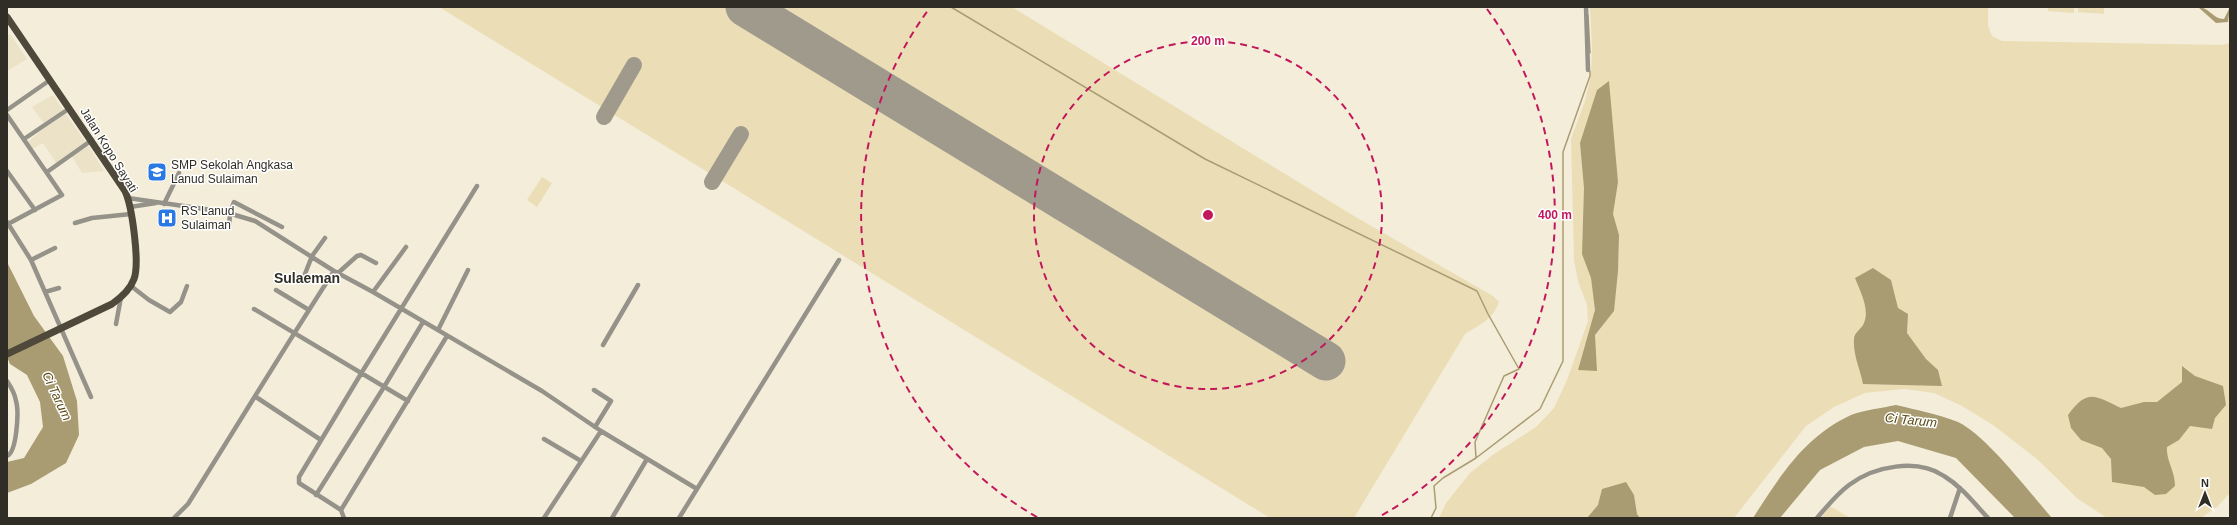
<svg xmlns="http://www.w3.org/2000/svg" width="2237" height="525" font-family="Helvetica,sans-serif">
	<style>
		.built { fill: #ebe2c7 }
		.green { fill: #ebdeb7 }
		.water { fill: #aa9c72 }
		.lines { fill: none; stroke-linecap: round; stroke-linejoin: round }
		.stream { stroke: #aa9c72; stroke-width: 1.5 }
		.taxiway { stroke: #9f9a8c; stroke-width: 16 }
		.runway { stroke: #9f9a8c; stroke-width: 39 }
		.minor { stroke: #95928a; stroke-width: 4.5 }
		.primary { stroke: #4e493b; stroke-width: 7 }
		.ring { fill: none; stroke: #c2185b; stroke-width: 2; stroke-dasharray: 7 5 }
		.labels { text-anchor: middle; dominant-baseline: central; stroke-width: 3; stroke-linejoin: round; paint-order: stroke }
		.street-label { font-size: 12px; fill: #2f2d25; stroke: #fff }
		.poi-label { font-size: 12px; fill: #2f2d25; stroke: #fff; text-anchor: start }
		.water-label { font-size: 13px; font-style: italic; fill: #5a4a16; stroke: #fff }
		.quarter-label { font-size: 14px; font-weight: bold; fill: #2f2d25; stroke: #fff }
		.centre { fill: #c2185b; stroke: #fff; stroke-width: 2 }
		.ring-label { font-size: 12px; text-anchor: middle; font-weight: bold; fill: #c2185b; stroke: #fff; stroke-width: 3; stroke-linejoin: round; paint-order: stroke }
	</style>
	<rect width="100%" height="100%" fill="#f4edd9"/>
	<!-- built -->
	<path class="built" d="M10,34L27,59L7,71V36Z
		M53,95L93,153L104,171L82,173L71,155L57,164L43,143L32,149L27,143L46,126L32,107Z"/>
	<!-- green -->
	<path class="green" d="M439,7H1012L1354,216L1493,296L1499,302C1493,320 1479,325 1465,334L1354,518H1270Z
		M1590,7H1988V26L1992,36L2002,41L2222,45L2230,43V493L2217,507L2201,518H2107L2078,499L2037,459L1993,425L1962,406L1934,393L1904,389L1865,393L1834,407L1806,426L1734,518H1439L1446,503L1470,473L1494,454L1536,427L1554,408L1567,380L1588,321L1587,305L1578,281L1574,260L1571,139L1585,101L1591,75L1592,46Z
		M2048,7H2074V13L2048,11Z
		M2078,7H2104V14L2078,12Z
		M542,177L552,183L537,207L527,200Z
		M1830,506L1850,518H1821Z"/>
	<!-- water -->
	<path class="water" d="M2198,7C2209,7 2213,19 2224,19L2230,7L2228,22L2216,23Z
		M1609,81L1618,182L1613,214L1619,235L1618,271L1614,311L1595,335L1597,371L1578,370L1595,310L1591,278L1582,254L1584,188L1580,143L1597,90Z
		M7,262L34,316L63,356L77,401L79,435L66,463L31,484L7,493V462L24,458L43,427L40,402L27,375L10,364L7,357Z
		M1873,268L1891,280L1898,308L1908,314L1907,333L1926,359L1938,370L1942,386L1863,384C1860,368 1853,356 1854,339C1854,332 1862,329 1864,323C1870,309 1860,291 1855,278Z
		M2182,366L2195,376L2223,386L2226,405L2215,418L2212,429L2190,426L2179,440L2167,447C2166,461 2175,470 2175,486L2166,494L2155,495L2144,487L2112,482L2111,459L2102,448L2081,440L2071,428L2068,415C2088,388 2095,396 2121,408L2144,402H2157L2182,382Z
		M1896,405C1917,410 1938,414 1958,422C1987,436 2029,492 2052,518H2015L1956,458L1898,441L1864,447L1820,470L1780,518H1753C1780,476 1804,437 1851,415C1864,410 1882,408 1896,405Z
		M1626,482L1634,495L1637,514L1640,518H1587L1598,505L1602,489Z"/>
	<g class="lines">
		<!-- stream -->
		<path class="stream" d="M951,7L1205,159L1477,291L1488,314L1519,369L1504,376L1475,442L1476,458
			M1588,15L1590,53
			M1431,518L1436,508L1434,486L1443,478L1476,458L1540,409L1563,361V152L1590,76V71"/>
		<!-- taxiway -->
		<path class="taxiway" d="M604,117L634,65
			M712,182L741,134"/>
		<!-- runway -->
		<path class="runway" d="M745,7L1326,361"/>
		<!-- minor -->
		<path class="minor" d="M1586,7L1588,70
			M7,110L50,80
			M7,115L62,195L8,224
			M24,139L70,108
			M7,171L35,210
			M47,172L92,140
			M128,198L225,212L255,221L334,271L373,292L542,391L601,431L697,489
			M164,204L179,173
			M130,207L156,203
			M7,222L31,260L91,397
			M75,223L92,218L131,214
			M229,227L230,213L234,202L282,227
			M31,260L55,248
			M338,273L357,256L361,255L376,263
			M303,279L312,256L325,238
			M131,286L149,300L170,312L181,302L187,286
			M276,290L309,310
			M45,292L59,288
			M373,292L406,247
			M254,309L408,401
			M116,324L121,297
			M438,330L468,270
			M603,345L638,285
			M7,381C11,387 15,394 16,401C19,411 17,452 7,456
			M594,390L611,401L595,427
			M256,397L321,440
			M544,439L581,461
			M316,495L384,387L423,322
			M341,510L447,336
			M174,518L188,504C237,426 284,348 334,271
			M344,518L341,510L299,483V477L362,372L477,186
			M544,518L601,431
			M612,518L647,459
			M679,518L839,260
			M1817,518C1827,506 1837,494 1849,485C1874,466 1917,458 1944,476C1962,487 1974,503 1988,518
			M1950,518L1960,488"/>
		<!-- primary -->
		<path class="primary" d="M7,17L125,191C132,206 140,263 134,279C130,290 122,297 112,304L7,354"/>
	</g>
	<!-- distance rings -->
	<g class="ring">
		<circle cx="1208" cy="215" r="174"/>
		<path d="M1037 517A347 347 0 0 1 929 9M1487 9A347 347 0 0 1 1379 517"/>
	</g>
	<!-- icons -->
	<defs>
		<symbol id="school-square" viewBox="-11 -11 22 22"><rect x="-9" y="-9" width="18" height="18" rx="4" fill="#2879e4" stroke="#fff"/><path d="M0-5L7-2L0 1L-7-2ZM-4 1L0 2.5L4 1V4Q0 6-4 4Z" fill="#fff"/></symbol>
		<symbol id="hospital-square" viewBox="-11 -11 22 22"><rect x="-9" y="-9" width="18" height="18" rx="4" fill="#2879e4" stroke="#fff"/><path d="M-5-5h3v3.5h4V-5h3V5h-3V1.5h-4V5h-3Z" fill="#fff"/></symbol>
	</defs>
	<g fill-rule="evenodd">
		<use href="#school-square" x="146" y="161" width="22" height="22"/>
		<use href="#hospital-square" x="156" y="207" width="22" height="22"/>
	</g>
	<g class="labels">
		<!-- street labels -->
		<g class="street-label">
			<text transform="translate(109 150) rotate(58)">Jalan Kopo Sayati</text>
		</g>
		<!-- poi labels -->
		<g class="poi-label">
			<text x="171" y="165">SMP Sekolah Angkasa<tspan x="171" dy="14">Lanud Sulaiman</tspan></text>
			<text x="181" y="211">RS Lanud<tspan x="181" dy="14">Sulaiman</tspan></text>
		</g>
		<!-- water labels -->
		<g class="water-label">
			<text transform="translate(57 396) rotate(65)">Ci Tarum</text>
			<text transform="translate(1911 420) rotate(6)">Ci Tarum</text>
		</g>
		<!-- quarter labels -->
		<g class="quarter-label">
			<text x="307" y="278">Sulaeman</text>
		</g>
	</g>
	<circle cx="1208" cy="215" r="6" class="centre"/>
	<g class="ring-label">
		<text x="1208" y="45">200 m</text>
		<text x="1555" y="219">400 m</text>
	</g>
	<!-- border -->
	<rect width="2237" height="525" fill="none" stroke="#2f2d25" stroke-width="16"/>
	<!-- north arrow -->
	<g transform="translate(2205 493)" stroke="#ffffff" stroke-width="3" paint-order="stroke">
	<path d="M0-3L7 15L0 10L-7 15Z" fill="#2f2d25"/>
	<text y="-6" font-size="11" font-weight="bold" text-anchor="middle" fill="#2f2d25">N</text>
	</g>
</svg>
